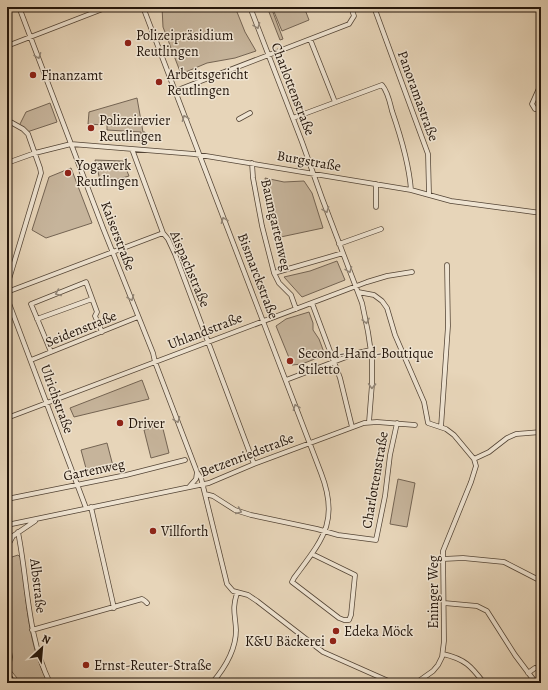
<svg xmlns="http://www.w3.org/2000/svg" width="548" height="690" font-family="Alegreya,serif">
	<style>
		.green { fill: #c6b49b; stroke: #746453 }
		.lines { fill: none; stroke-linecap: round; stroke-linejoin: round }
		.stream { stroke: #706150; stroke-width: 1.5 }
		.minor-casing { stroke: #544536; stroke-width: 5.5 }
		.primary-casing { stroke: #23150b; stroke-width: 8 }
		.minor { stroke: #efe4d2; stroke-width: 4 }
		.primary { stroke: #e7d5b9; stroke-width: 6 }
		.oneway { stroke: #938778 }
		.poi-dot { fill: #8f2418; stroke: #efe4d2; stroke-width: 1.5 }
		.labels { text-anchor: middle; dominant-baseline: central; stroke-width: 3; stroke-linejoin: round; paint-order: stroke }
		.poi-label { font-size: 14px; fill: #23150b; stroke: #efe4d2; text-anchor: start }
		.street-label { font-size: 14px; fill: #23150b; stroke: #efe4d2 }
	</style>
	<rect width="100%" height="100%" fill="#e7d5b9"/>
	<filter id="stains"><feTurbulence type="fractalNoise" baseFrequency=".005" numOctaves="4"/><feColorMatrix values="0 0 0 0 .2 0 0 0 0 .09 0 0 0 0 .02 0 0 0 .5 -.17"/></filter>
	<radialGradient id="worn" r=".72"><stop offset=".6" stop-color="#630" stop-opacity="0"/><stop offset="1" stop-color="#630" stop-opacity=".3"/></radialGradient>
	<!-- green -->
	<path class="green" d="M162,7H235L245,32L256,51L235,58L207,63L181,74L163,27Z
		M267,7H271L283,39L280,40Z
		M272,7H304L309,20L282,31Z
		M137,98L143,132H145L144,143H140L141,132L107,130V123H104V125L88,124L89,112Z
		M50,103L57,122L27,132L19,126L26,112Z
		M95,160L123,161L129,176L101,184Z
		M71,168L92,223L46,238L32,230L49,177Z
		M265,178L284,182L304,181L312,193L323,228L276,238Z
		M337,261L345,280L302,297L284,277L310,271Z
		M309,312L313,323V330L319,339L325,355L302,364L292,365L276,326L286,319Z
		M142,380L149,399L74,417L70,408Z
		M162,425L169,453L151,458L144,430Z
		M107,443L113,466L87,472L81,450Z
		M398,479L415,483L407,527L390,524Z
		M18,555L22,559C26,601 28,645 48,683H21L9,668V560L12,557Z"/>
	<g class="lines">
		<!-- stream -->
		<path class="stream" d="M24,679L28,683"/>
		<defs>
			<path id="minor" d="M19,7L103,228L153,353L155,362L197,472L201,478L227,584L233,591L248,595L257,601L323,652L393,683
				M143,7L321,473C340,522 322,540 294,578L292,582L339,618L344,620H349L351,615L355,575L312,554
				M250,7L302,142L322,198L362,303L368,332L372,359V384L369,422
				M374,7L428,154L429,194
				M541,30L539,34L541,48
				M310,39L335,102
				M7,46L108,7
				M541,84L532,104L535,109L541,110
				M175,91L349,24L354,16L351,7
				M293,118L382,85C388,92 390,103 392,111C401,137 409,163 411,190
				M239,119L250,113
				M7,120L23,129L28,134L40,168L41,173L7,286
				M132,149L163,233L168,239L175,254L254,464
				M7,163L35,153L71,144L194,154L411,190L451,201L541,213
				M252,163L253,178L262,226L274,273L279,283L291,295L296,309
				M376,184V207
				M339,244L381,229
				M274,273L343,253
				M7,292L163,233
				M358,292L374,295L382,301L387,308L395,335L424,402L428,423L446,429L454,435L474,459L476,466L471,482L443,551L444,641L442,657L438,665L433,671L416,683
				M7,298L86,508
				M312,303L340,378L352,427
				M37,319L92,299
				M51,352L31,304L86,282L97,312L95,316L102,332
				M31,360L138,317
				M286,380L357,353L371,350
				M7,418L367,282L387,276L412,272
				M441,427L448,326L447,265
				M474,459L489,452L507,438L516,434L541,432
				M189,487L196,479L197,472
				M205,494L213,496L235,510L251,515L317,529L338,535L376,540L385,496L390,455L397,423
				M7,499L126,475L185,460
				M91,507L114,608
				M7,525L209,483L254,464L364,423L377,422L415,425
				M18,532C28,582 27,636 50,683
				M7,547L13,536L35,521
				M443,559L463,558L504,562L541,581
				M444,603L477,606L487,611L515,655L536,683
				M32,630L142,599L145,601L147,603
				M7,639L10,657L7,676
				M443,654C465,659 471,666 484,683
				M528,673L535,668
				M212,683C224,669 236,650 236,630C235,613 232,609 237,593"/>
			<path id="primary" d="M7,675L12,683"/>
		</defs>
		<!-- minor casing -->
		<use href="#minor" class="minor-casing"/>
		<!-- primary casing -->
		<use href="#primary" class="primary-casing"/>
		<!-- minor -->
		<use href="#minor" class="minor"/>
		<!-- primary -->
		<use href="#primary" class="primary"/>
	</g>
	<!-- one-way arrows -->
	<defs><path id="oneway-chevron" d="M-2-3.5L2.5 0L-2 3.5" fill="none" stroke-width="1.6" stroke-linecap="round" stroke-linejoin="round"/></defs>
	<g class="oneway">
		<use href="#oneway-chevron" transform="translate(257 26) rotate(69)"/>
		<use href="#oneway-chevron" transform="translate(38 56) rotate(69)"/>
		<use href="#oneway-chevron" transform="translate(185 118) rotate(-111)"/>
		<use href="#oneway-chevron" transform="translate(326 210) rotate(69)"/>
		<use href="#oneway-chevron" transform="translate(224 220) rotate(-111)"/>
		<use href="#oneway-chevron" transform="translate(349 270) rotate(69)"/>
		<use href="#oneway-chevron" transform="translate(58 293) rotate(158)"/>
		<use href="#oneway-chevron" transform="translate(131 298) rotate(69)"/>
		<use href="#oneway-chevron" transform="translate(366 321) rotate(78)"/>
		<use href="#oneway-chevron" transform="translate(372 386) rotate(92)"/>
		<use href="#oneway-chevron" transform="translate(296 407) rotate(-111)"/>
		<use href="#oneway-chevron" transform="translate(177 420) rotate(69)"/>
		<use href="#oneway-chevron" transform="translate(239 511) rotate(23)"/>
	</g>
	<!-- markers -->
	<g class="poi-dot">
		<circle cx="128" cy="43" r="4"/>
		<circle cx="33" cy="75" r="4"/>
		<circle cx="159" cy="82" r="4"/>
		<circle cx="91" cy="128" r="4"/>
		<circle cx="68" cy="173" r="4"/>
		<circle cx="290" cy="361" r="4"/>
		<circle cx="120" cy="423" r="4"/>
		<circle cx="153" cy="531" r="4"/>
		<circle cx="336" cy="631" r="4"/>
		<circle cx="333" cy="641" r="4"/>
		<circle cx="86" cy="665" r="4"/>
	</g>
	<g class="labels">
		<!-- poi labels -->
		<g class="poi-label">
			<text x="136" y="35">Polizeipräsidium<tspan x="136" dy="16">Reutlingen</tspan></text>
			<text x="167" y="74">Arbeitsgericht<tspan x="167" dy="16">Reutlingen</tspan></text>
			<text x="41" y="75">Finanzamt</text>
			<text x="99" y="120">Polizeirevier<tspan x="99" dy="16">Reutlingen</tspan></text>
			<text x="76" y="165">Yogawerk<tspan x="76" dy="16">Reutlingen</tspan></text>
			<text x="298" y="353">Second-Hand-Boutique<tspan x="298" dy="16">Stiletto</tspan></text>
			<text x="128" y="423">Driver</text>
			<text x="161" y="531">Villforth</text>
			<text x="344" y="631">Edeka Möck</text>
			<text x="325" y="641" text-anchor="end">K&amp;U Bäckerei</text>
			<text x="94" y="665">Ernst-Reuter-Straße</text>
		</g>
		<!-- street labels -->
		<g class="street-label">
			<text transform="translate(293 89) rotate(69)">Charlottenstraße</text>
			<text transform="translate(418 96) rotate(70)">Panoramastraße</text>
			<text transform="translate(309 161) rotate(10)">Burgstraße</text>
			<text transform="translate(276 225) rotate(77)">Baumgartenweg</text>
			<text transform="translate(118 236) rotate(69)">Kaiserstraße</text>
			<text transform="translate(190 269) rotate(67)">Aispachstraße</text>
			<text transform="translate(258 276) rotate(69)">Bismarckstraße</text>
			<text transform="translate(81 329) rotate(-22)">Seidenstraße</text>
			<text transform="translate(205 331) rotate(-21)">Uhlandstraße</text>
			<text transform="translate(57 399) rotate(70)">Ulrichstraße</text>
			<text transform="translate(247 455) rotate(-21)">Betzenriedstraße</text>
			<text transform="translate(94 470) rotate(-12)">Gartenweg</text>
			<text transform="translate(375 480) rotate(-80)">Charlottenstraße</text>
			<text transform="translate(38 586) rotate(83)">Albstraße</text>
			<text transform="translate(433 592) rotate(-90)">Eninger Weg</text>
		</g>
	</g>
	<!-- margin -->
	<rect width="548" height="690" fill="none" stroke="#e7d5b9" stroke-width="24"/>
	<rect x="8" y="8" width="532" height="674" fill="none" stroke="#23150b" stroke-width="2"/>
	<rect x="12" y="12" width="524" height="666" fill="none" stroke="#23150b"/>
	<!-- north arrow -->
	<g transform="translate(42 648) rotate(26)" stroke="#efe4d2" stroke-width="3" paint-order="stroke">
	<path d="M0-3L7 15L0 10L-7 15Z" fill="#23150b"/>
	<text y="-6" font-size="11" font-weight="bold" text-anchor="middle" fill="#23150b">N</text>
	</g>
	<rect width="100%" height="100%" filter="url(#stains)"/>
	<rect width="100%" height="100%" fill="url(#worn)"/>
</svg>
